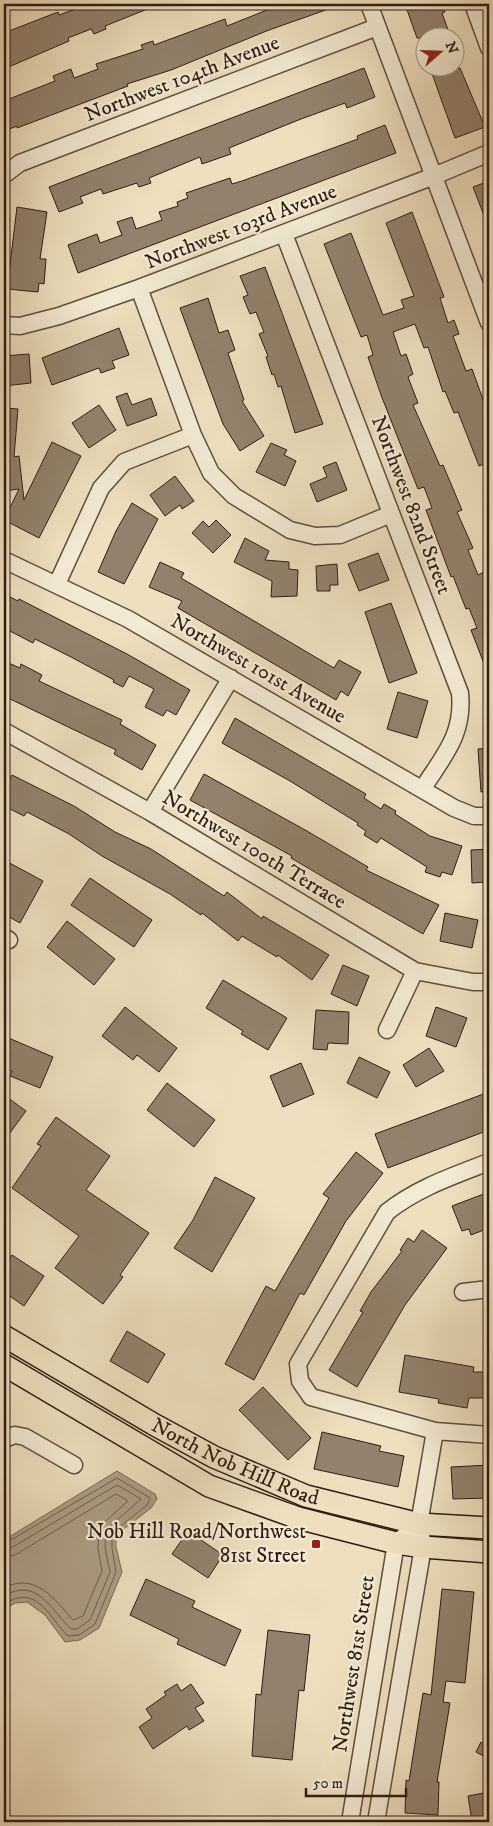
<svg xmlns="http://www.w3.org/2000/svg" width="493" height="1826" font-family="'IM FELL DW Pica',serif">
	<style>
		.water { fill: #ad9e85; stroke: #7b6a58 }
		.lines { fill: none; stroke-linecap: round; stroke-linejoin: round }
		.shore { stroke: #6e5e4d; stroke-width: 1 }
		.building { fill: #92826d; stroke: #2f1d15 }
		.minor-casing { stroke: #5f4e40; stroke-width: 19 }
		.major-casing { stroke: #2f1d15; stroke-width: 24 }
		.minor { stroke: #f4ebd5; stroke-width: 16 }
		.major { stroke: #eee0bf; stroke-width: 21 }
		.poi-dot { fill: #8f2418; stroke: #f4ebd5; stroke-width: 2 }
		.labels { text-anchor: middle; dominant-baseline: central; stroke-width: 4.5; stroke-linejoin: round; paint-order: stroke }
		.street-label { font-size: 21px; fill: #2f1d15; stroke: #f4ebd5 }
		.poi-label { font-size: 21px; fill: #2f1d15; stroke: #f4ebd5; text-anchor: end }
	</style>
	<rect width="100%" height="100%" fill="#eee0bf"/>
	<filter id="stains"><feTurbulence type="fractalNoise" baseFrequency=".004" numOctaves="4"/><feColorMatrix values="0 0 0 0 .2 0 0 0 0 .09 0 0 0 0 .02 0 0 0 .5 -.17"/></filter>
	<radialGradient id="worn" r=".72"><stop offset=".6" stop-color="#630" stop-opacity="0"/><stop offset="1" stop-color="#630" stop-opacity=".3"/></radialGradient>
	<!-- water -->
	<path class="water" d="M117,1471L155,1494L157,1499L151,1508L116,1535V1547L122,1572L99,1628L80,1640L65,1642L45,1615L27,1602L15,1603L4,1610V1540Z"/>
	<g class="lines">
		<!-- shore -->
		<path class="shore" d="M4,1544L117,1478L150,1498L147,1505L112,1533V1548L116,1572L95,1624L79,1635L68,1636C48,1616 37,1583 4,1604
			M4,1550L11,1548L117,1485L141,1499L106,1530L105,1548L110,1572L90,1620L77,1629H71C51,1610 37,1576 4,1596
			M4,1557L15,1555L116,1494L127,1500V1502L99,1527L98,1549L102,1571L83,1616L73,1620C55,1600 35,1571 4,1588"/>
	</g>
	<!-- building -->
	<path class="building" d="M89,4H160L105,26L106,29L94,34L91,29L68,38L69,41L4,69V33L58,12L59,15Z
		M282,4L340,5L269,30L171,70L127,84L128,86L17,128V126L4,131V101L55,81L53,76L71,69L74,78L98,69L96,64L143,49L141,45L153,41L154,45L225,19L227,26Z
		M405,4H442L445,12L442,13L451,38H417Z
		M364,68L375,97L347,108L345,103L301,119L229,148L231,154L202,164L200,157L149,178L151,183L139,187L137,183L103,194L101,189L80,197L83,203L59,212L49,187Z
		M430,68H460L485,127L455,138Z
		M385,125L396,153L78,273L68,245L97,234L100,243L122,235L117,222L132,217L136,229L162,220L159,212L178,206L177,202L188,198L186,193L230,178L232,184L242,181L358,139L357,136Z
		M489,181V226H488L473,187Z
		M17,207L47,212L40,259H46L44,284L39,283L38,292L7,289Z
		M412,212L444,297L440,298L448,323L454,320L459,334L453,336L466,371L472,369L489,416V462L479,466L458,412L454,413L445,391L443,392L428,347L424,348L415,324L393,332L401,356L406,354L413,374L408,377L418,403L413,405L440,466L443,465L462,510L457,512L473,548L468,550L478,575L484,572L489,586L488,674L471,630L477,628L469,608L466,609L453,576L451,577L426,510L432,508L424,487L418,489L381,395L368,357L373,355L367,335L361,337L324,244L351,233L383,315L404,308L401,300L414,296L386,223Z
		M265,267L323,424L295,433L281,386L278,387L274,374L272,375L266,357L268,356L259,334L264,332L256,312L250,314L243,297L248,295L240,276Z
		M208,298L219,333L228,330L235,350L228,353L244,400L242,401L264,436L240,451L223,424L180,308Z
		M119,328L129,355L112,361L115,368L101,373L99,368L52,385L42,358Z
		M29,354L31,383L4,386V356Z
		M127,393L132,405L151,398L157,415L127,426L116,397Z
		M99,405L116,430L89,448L72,423Z
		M4,408L18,409L14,457L19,456L24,500L52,442L81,456L39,538L4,520L19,489L4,491Z
		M271,443L287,450L284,455L296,461L285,486L256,472Z
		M336,462L347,490L317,502L310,484L327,477L323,467Z
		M175,476L194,501L182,509L180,505L165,516L150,495Z
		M132,503L158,519L124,584L98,572L116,531Z
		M216,520L231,535L213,553L192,533L203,521L209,527Z
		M245,538L269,551L265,560L289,562V569L298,570L297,596L271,597L272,581L234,562Z
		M378,553L389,580L359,591L348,564Z
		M160,562L184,573L181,578L334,668L339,660L361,672L348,696L341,691L336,700L178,608L182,601L149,587Z
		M337,564L338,585H330V591H317L316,566Z
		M4,594L18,601L19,599L127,654L190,690L176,715L167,710L163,716L145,707L154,689L129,676L123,687L113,682L114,680L71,657L35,639L33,643L4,628Z
		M391,603L417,673L389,683L365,612Z
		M4,661L20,668L21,664L42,675L39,681L122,720L120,724L156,745L142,770L114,754L116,750L4,696Z
		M398,692L428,701L417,738L387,729Z
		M235,718L366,794L364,798L381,809L384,804L396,811L395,814L430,836L462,846L452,875L442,872L440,877L425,872L427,867L381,838L377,843L364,835L366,831L357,825L358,823L290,781L222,743Z
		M489,748V791L481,792L478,749Z
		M204,774L307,831L368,867L366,870L439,905L423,934L325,878L291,858L292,856L190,800Z
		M12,775L74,806L115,832L151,849L224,896L227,892L262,919L263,916L329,955L312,980L278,955L277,957L242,936L238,941L202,913L201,915L170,894L102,856L69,834L27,812L24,816L4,806V792Z
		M489,849V878H487L486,882L472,883L471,850Z
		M4,860L43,881L20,923L4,914Z
		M90,878L152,920L134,947L71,905Z
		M445,913L478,920L472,948L440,941Z
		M67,921L115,959L94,985L47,947Z
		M343,965L369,976L357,1006L331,994Z
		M223,980L287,1018L268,1050L241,1034L243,1031L206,1008Z
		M125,1007L177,1048L159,1072L137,1055L133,1060L102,1036Z
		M436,1007L467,1018L456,1047L426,1036Z
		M316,1010L349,1012L348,1044L328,1043L327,1050L313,1049Z
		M4,1036L53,1057L40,1088L10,1076L12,1071L4,1067Z
		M429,1048L444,1071L416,1087L403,1065Z
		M359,1057L390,1072L377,1098L347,1083Z
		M301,1063L314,1094L283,1107L270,1076Z
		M167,1083L215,1120L194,1147L147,1110Z
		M489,1092V1130L388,1168L375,1134Z
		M4,1095L26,1111L4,1141Z
		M56,1117L110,1156L86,1190L149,1233L120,1275L123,1277L103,1304L55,1268L79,1236L12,1188L41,1146L37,1144Z
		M356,1152L383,1173L346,1221L304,1295L300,1293L254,1380L225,1364L266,1286L275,1291L329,1198L323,1194Z
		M215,1177L255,1198L212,1272L174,1248L193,1220Z
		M489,1192V1228L471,1235L469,1229L462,1231L452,1206Z
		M422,1230L447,1248L405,1305L357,1387L329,1370L363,1312L360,1311L371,1292L402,1251L400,1250L408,1238L414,1242Z
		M12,1255L44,1276L24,1306L4,1292V1257L9,1260Z
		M127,1331L165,1354L148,1383L110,1361Z
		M405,1355L474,1367L473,1372H489V1398H469L467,1408L438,1403L439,1399L399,1392Z
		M263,1387L311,1438L288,1460L239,1410Z
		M322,1432L381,1446L379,1451L404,1456L398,1487L314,1469Z
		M489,1465V1498L453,1499L451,1467Z
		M188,1531L223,1555L208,1578L172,1554Z
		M146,1579L195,1601L192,1607L241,1630L225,1666L177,1644L179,1639L130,1615Z
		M442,1589L474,1592L465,1683L446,1681L443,1702L450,1703L437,1782H439L438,1815L405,1813L406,1780L409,1781L423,1693L431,1695Z
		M268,1630L310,1635L304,1691L299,1690L292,1760L252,1756L256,1694L261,1695Z
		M177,1684L181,1691L191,1684L204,1703L195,1708L204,1721L189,1730L187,1726L153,1749L139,1727L152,1718L146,1709L166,1695L164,1692Z
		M481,1742L489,1747V1759L476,1752Z
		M489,1792V1818L472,1821L468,1796Z"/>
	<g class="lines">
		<defs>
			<path id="minor" d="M369,4L489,323
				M473,4L489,48
				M4,175L20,163L377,27
				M284,234L460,693C464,735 444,755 423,788
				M139,288L193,435L211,473L234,496L290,530L315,536L340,535L391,514
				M4,325L20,326L59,316L139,288L434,176L489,153
				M4,560L128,619L454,808L474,816H489
				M57,584L101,488L124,462L193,435
				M4,731L150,812L415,971L473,982H489
				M150,812L231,678
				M4,937L9,940
				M387,1030L415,971
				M489,1162C453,1176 417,1188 387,1212L298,1364L300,1381L311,1397L435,1431L489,1435
				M463,1292L489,1289
				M4,1439L15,1435L25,1437L74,1465
				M350,1822L396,1543L419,1524
				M376,1822L423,1547L419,1524L435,1431"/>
			<g id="major">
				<path id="s1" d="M4,1336L155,1425L214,1457L306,1496L419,1524L489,1528"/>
				<path d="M4,1365L209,1486L298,1518L396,1543L423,1547L489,1552"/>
			</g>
		</defs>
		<!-- minor casing -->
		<use href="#minor" class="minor-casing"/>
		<!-- major casing -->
		<use href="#major" class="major-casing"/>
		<!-- minor -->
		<use href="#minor" class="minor"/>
		<!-- major -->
		<use href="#major" class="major"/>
	</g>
	<!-- markers -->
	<rect class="poi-dot" x="311" y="1539" width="10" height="10" rx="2.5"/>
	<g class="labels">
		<!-- street labels -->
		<g class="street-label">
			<text transform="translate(182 79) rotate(-21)">Northwest 104th Avenue</text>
			<text transform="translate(241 227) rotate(-21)">Northwest 103rd Avenue</text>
			<text transform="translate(411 505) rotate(69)">Northwest 82nd Street</text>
			<text transform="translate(258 669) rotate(30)">Northwest 101st Avenue</text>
			<text transform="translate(254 850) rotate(31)">Northwest 100th Terrace</text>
			<text stroke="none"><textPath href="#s1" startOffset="264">North Nob Hill Road</textPath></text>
			<text transform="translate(354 1664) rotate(-81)">Northwest 81st Street</text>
		</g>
		<!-- poi labels -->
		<g class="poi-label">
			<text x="306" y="1532">Nob Hill Road/Northwest<tspan x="306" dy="24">81st Street</tspan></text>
		</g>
	</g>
	<!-- margin -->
	<rect width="493" height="1826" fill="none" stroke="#eee0bf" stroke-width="20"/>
	<rect x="5" y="5" width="483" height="1816" fill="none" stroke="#2f1d15" stroke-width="2.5"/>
	<rect x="10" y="10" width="473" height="1806" fill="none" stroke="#2f1d15"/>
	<!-- north arrow -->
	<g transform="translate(440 52) rotate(70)"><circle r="24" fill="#f4ebd5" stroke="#a59988"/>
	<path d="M0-4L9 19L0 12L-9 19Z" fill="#8f2418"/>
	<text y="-8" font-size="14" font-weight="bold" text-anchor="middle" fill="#2f1d15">N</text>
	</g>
	<!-- scale -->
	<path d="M306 1788v8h100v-8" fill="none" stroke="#2f1d15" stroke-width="2.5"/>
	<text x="313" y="1788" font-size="15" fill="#2f1d15" stroke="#f4ebd5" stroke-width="4" paint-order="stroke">50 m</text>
	<rect width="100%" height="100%" filter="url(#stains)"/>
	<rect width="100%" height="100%" fill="url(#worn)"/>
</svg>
